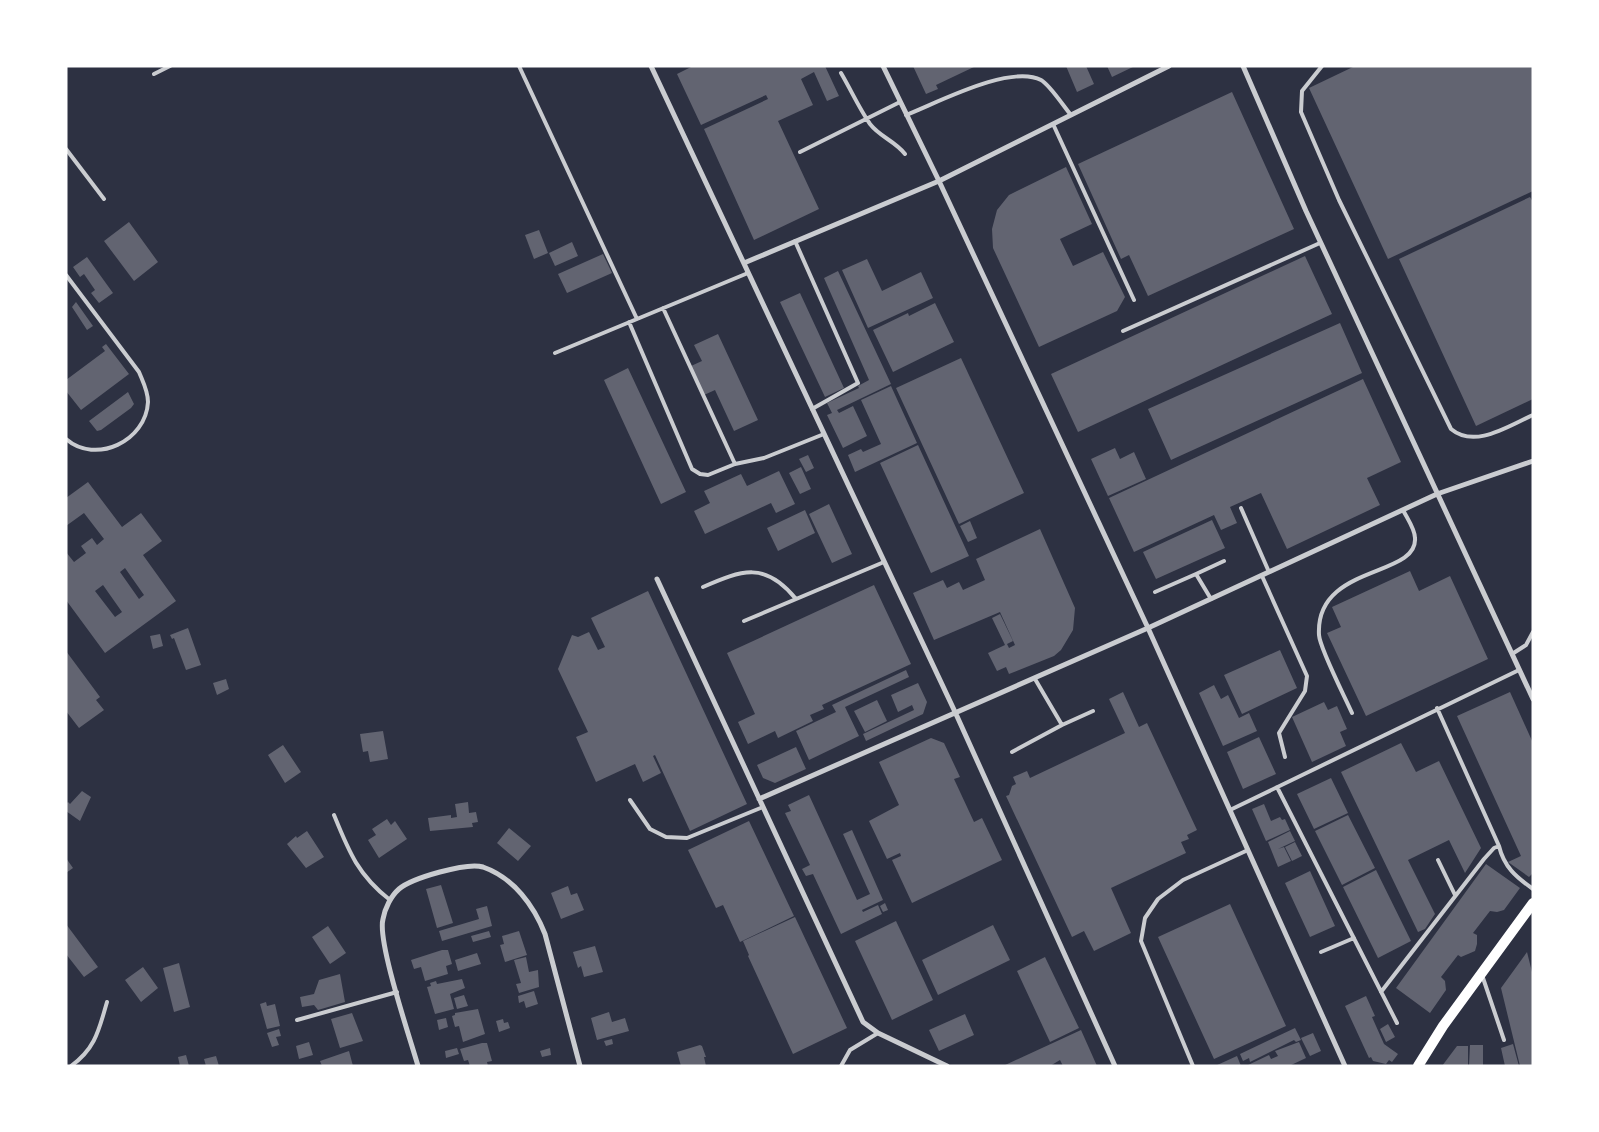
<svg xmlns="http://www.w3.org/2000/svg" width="1599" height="1132" font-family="Rubik,sans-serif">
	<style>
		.building { fill: #626471; fill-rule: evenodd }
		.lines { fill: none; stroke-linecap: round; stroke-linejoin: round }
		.service { stroke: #caccd0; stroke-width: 4 }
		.minor { stroke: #caccd0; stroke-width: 5 }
		.secondary { stroke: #fff; stroke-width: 10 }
	</style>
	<rect width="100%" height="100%" fill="#2d3142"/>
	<!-- building -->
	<path class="building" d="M693,66H825L839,96L827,101L814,72L801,79L813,105L778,121L819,209L754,240L704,129L768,99L766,95L701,125L677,74Z
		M913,66H976L936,85L938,89L926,94Z
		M1066,66H1086L1094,84L1077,92Z
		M1107,66H1135L1112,77Z
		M1355,66H1533V191L1388,259L1309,88Z
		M1232,92L1294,229L1148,296L1129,255L1121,259L1078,164Z
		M1066,167L1092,224L1060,239L1073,266L1103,252L1125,297L1117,311L1039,347L993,248L992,229L997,210L1009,195Z
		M1530,197L1533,202V399L1476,426L1399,259Z
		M129,222L158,262L134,281L104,241Z
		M539,230L548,253L534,259L525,235Z
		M572,242L578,256L555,266L549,253Z
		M603,254L612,273L567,293L558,274Z
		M1305,256L1332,314L1078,432L1051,374Z
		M87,257L113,293L99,303L91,293L95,290L84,274L80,277L73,267Z
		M867,259L882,291L921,272L933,298L868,328L842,270Z
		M838,271L891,384L837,410L839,413L853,406L867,436L843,448L827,415L832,413L827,403L859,388L858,386L869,380L824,278Z
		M800,293L844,388L825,397L780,302Z
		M76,302L93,326L87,330L72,307Z
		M935,303L954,342L893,372L873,330L908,313L909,316Z
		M1340,323L1362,373L1171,460L1148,409Z
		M718,334L758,420L734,431L715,390L704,395L691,366L702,361L694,345Z
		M106,344L129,374L81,410L66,391V380L105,351L102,347Z
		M961,358L1024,493L959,524L896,388Z
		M628,368L686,492L661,504L604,380Z
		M1363,379L1401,462L1367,478L1380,505L1287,549L1261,493L1230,507L1237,523L1221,530L1214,515L1134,552L1109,498Z
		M891,386L917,443L855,472L848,455L861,449L863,452L881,444L861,400Z
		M128,392L134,404L131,408L101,430L97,431L89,421Z
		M918,445L969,556L931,573L880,463Z
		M1115,448L1120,459L1134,452L1146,479L1108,496L1091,459Z
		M808,455L814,468L806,472L799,459Z
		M801,467L811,489L800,494L789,473Z
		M779,471L795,504L776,513L771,503L705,534L694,511L710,503L704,491L741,474L747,486Z
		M88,482L122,527L141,513L162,541L143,555L176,601L105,653L66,600V552L74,562L86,553L81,546L92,538L97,545L104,539L84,513L66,526V498ZM125,568L144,595L139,599L120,572ZM103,585L122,612L115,617L95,591Z
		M829,504L852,554L832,563L809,514Z
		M805,510L815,533L778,551L767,528Z
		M1212,520L1225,548L1156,579L1143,552Z
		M970,521L977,538L968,542L960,526Z
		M1040,529L1075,608L1073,630L1061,650L1054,656L1009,674L1006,667L997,671L988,653L1005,645L992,618L1000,614L1013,641L1007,644L1009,648L1015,645L1000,612L934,640L913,593L943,580L947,588L959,582L963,590L985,580L976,559Z
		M1410,571L1419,591L1450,576L1488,659L1366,716L1327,633L1341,627L1332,607Z
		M874,585L911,664L822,705L824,709L810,715L813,721L778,738L775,731L748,744L738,722L755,714L727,653Z
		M648,591L747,804L690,831L655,755L653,756L661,773L643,782L635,764L596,782L576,737L588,732L558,669L572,635L578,637L589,632L598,650L605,647L591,618Z
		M188,628L201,665L186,670L174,638L172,639L170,635Z
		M160,634L163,646L153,649L150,636Z
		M1280,650L1297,688L1242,714L1224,675Z
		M66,651L100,697L96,700L104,710L79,728L66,711Z
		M906,670L909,677L845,707L859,736L809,760L796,731L836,712L832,705Z
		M226,679L229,689L217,695L213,683Z
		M918,683L927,702L923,714L866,741L863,734L914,710L912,705L898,712L891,695Z
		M1214,685L1221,699L1228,695L1239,718L1249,713L1257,731L1223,746L1199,693Z
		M1123,692L1139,727L1147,723L1197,830L1187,835L1189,839L1181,842L1186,853L1111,888L1131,933L1094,951L1084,931L1072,937L1006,796L1009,795L1012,786L1016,784L1013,777L1027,771L1030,778L1125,733L1109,699Z
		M1510,692L1533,743V873L1529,877L1508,862L1521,856L1457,716Z
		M877,700L887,721L865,732L854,711Z
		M1324,702L1328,710L1337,706L1347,729L1340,732L1346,746L1312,762L1292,717Z
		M383,731L388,759L370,762L368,751L363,752L360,734Z
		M1259,737L1276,774L1243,789L1227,752Z
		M931,738L944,743L960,777L954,779L974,822L982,818L1002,860L912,903L892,860L901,856L900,853L887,859L869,821L899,805L879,762Z
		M1401,743L1416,772L1439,761L1481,848L1465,873L1449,840L1408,860L1435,914L1425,929L1418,932L1341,772Z
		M283,745L301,772L285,783L268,755Z
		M796,747L806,769L775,783L763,778L757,765Z
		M1331,778L1348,813L1314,829L1297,794Z
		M82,791L91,797L80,821L66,811V804L68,802L70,804Z
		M809,795L857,900L870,894L843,834L852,830L883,900L862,910L863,912L878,905L882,914L841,934L813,874L806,876L802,869L810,865L785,813L791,811L788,805Z
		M468,802L469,813L476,812L478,822L472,823L473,827L430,831L428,818L451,815V818L457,817L455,804Z
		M1264,804L1271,821L1280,817L1282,820L1285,819L1290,830L1266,841L1252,809Z
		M1348,815L1375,868L1342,885L1315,831Z
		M387,819L391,825L395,821L407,839L379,858L368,840L376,835L372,829Z
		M749,821L794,916L740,942L723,905L716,908L688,850Z
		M509,828L531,846L518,861L497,843Z
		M307,831L324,857L306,868L287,844L296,836L297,838Z
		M1290,831L1295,841L1278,849L1284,847L1291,861L1278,867L1268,842Z
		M1295,842L1302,856L1292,861L1285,847Z
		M66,858L73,868L66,873Z
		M1486,864L1520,888L1504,910L1497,912L1490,911L1473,933L1477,935V944L1475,951L1461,957L1458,955L1441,977L1445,981L1446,990L1430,1013L1396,988Z
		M1376,870L1411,941L1378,958L1343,887Z
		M1310,871L1335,926L1310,937L1285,883Z
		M441,885L453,923L437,928L426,889Z
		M568,886L571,895L577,893L584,910L561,919L551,893Z
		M885,903L888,910L883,912L880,906Z
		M1230,904L1286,1026L1214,1059L1158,937Z
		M487,906L492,926L442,941L439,931L479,919L476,909Z
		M795,917L847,1028L793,1054L748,956L749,955L743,941Z
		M896,921L933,1000L892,1020L855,941Z
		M66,924L98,967L84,977L66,954Z
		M993,925L1010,960L938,995L922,960Z
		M328,926L346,953L330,964L312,937Z
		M489,931L491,937L473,942L471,936Z
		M519,931L527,955L505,962L500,945L504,944L502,936Z
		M595,946L603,972L584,977L581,966L578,968L573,952Z
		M442,950H448L452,964L446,966L448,974L425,981L421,967L414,969L411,960Z
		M1527,952L1533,976V1066H1520L1501,988Z
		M477,953L481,964L458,971L455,960Z
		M526,957L529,972L538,970L539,987L519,993L516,984L521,983L514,960Z
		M1045,957L1079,1028L1050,1042L1017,971Z
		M179,963L190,1007L174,1012L163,968Z
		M143,967L158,988L141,1002L125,980Z
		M340,974L345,1002L318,1010L314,1005L302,1007L300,997L314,994L319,980Z
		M462,979L465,988L450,994L454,1009L435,1014L427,987L431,986L430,983L436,981L437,984Z
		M534,991L538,1004L526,1008L524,1001L519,1003L518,996Z
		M464,995L468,1006L457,1009L454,998Z
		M1366,996L1375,1016L1372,1017L1384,1044L1398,1054L1392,1062L1389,1060L1386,1064L1373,1061L1371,1057L1369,1058L1345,1006Z
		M266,1002L267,1006L275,1004L280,1026L267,1029L260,1004Z
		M478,1009L485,1034L463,1042L459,1026L455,1027L452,1016L455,1015V1013Z
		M609,1012L612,1022L625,1018L629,1031L597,1040L591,1018Z
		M352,1013L363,1041L340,1048L331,1019Z
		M965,1014L974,1035L939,1051L929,1030Z
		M446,1018L448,1027L439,1030L437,1020Z
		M503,1019L504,1023L508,1022L510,1028L499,1032L496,1021Z
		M1388,1024L1395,1037L1386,1042L1380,1029Z
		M1295,1028L1301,1040L1296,1042L1294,1040L1250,1062L1249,1058L1243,1061L1240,1054Z
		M279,1029L281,1036L276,1037L279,1045L272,1047L267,1033Z
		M1081,1030L1097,1066H1063L1060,1060L1050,1066H1003Z
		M1313,1033L1321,1051L1310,1056L1301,1038Z
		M612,1039L613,1044L606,1046L604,1041Z
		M309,1042L313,1055L299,1059L296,1046Z
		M1299,1042L1306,1058L1289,1066H1246L1269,1055L1271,1059L1278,1056L1275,1051Z
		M482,1043H487L492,1061L487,1062L488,1066H470L468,1060L464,1061L460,1049Z
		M1513,1044L1519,1066H1505L1501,1048Z
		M700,1045L702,1046L706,1057H704L706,1066H681L677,1052Z
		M1470,1045H1483V1066H1469Z
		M1457,1046H1468V1066H1442Z
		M457,1048L459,1054L446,1058L445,1051Z
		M550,1048L551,1055L542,1057L540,1051Z
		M349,1051L353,1066H322L320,1061Z
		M186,1055L189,1066H180L178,1057Z
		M216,1056L219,1066H206L204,1059Z
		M1237,1056L1241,1066H1215Z"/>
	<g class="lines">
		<!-- service -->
		<path class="service" d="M519,66L637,319
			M1322,66L1302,91L1301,112L1339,200L1451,429C1475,449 1508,426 1533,415
			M841,73C851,90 859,108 870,124C880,137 895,141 905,154
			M154,74L170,66
			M906,115C937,103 1010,64 1041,80C1050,85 1064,107 1071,115
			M1053,124L1134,300
			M66,149L104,199
			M800,152L900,102
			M795,241L858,383L812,409
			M66,275L139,372C143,382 148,391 148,402C146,441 96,465 66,439
			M663,308L735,464
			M629,322L692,469L700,474L708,475L735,464L764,458L824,434
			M1123,331L1320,243
			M555,353L748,273
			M1241,508L1269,572
			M1262,576L1307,676L1305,691L1279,733L1285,757
			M703,587C742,570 765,561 796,599
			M1155,592L1196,574
			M1211,599L1196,574L1224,561
			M744,621L884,562
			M1512,654L1526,645L1533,632
			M1035,679L1062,725L1093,711
			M1437,708L1499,846C1504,867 1516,877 1533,889
			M1352,713C1345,697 1320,649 1319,635C1315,564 1418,578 1415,538C1415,529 1407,518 1403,510
			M1012,752L1062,725
			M1277,787L1397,1023
			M630,800L650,829L666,837L687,838L763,807
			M1230,810L1519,670
			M334,815C349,852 358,875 390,900
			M1438,860L1455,895
			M1321,952L1354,938
			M1482,975L1504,1040
			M1381,992L1484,859L1494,848L1499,846
			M297,1020L397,992
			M71,1066C96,1048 99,1029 107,1002
			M841,1066L850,1050L878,1033
			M1193,1066L1141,941L1145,918L1158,899L1183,880L1248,850"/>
		<!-- minor -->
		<path class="minor" d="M651,66L956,714L1115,1066
			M883,66L939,181L1148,628L1345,1066
			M1243,66L1306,211L1533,699
			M744,263L939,181L1169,66
			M657,579L863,1022L878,1033L947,1066
			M759,799L1148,628L1437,494L1533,461
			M418,1066C410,1038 377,941 383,919C385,908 391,896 399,889C412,878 467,862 483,867C514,878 534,906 545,934L580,1066"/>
		<!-- secondary -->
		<path class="secondary" d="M1418,1066L1443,1026L1533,903"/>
	</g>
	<!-- border -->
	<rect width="1599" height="1132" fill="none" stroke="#ffffff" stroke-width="135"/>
</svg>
